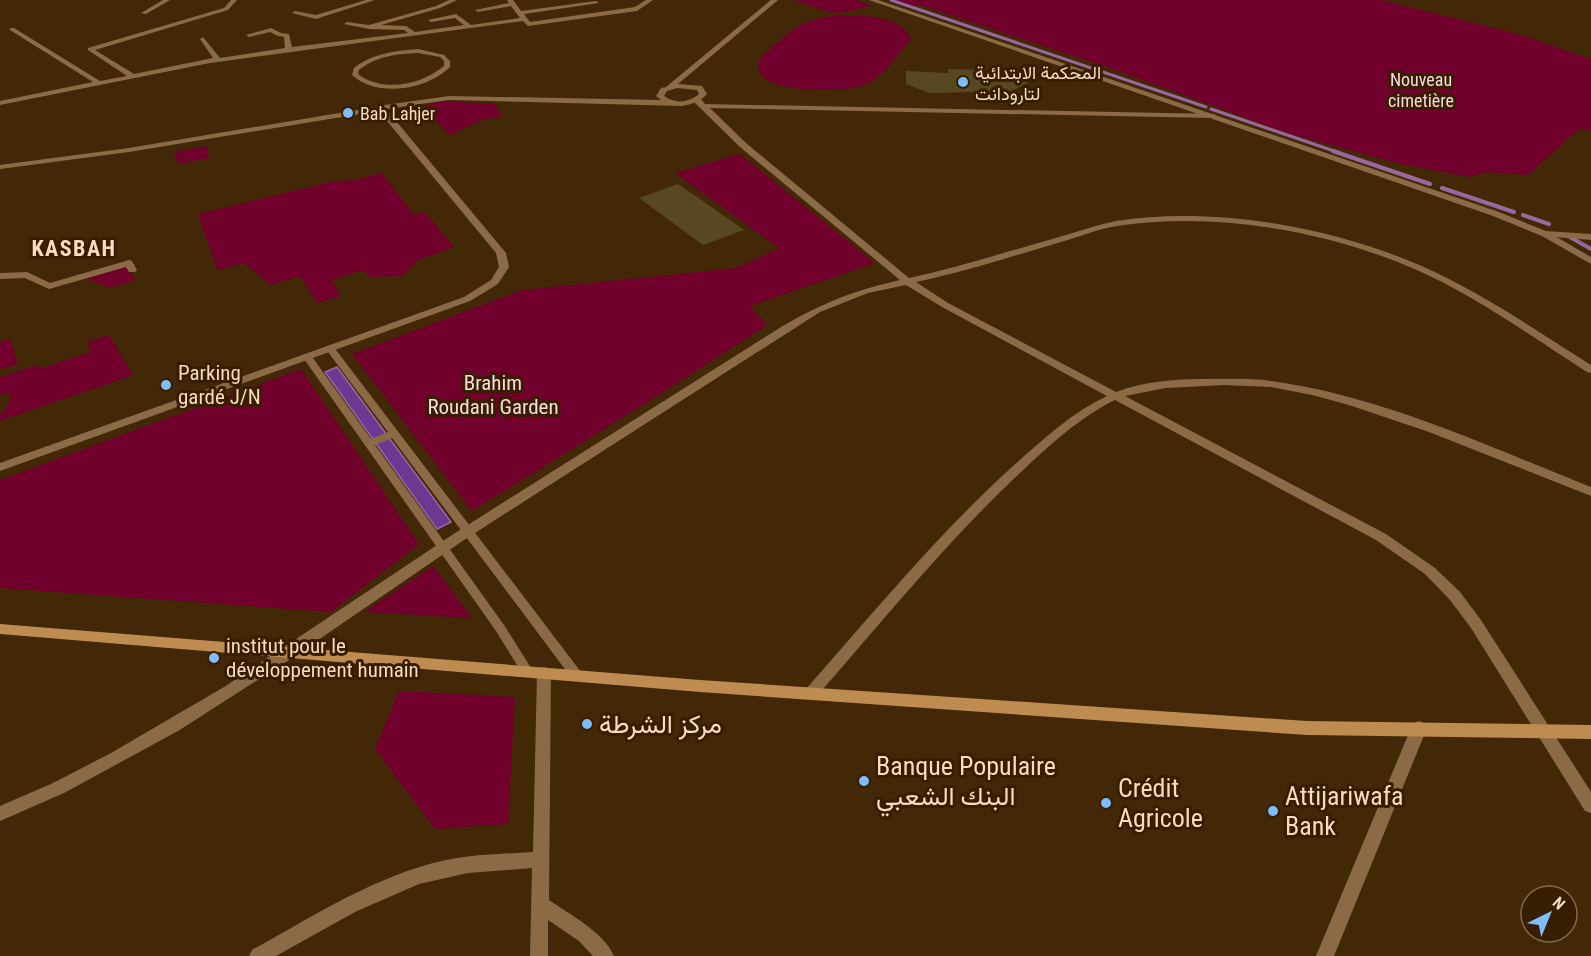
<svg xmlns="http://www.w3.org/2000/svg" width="1591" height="956" font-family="'Roboto Condensed',Vazirmatn,sans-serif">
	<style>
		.green { fill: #72002c }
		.water { fill: #6c3891; stroke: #96699f; stroke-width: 1.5 }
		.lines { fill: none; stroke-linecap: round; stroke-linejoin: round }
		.stream-far1 { stroke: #96699f; stroke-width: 3 }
		.stream { stroke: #96699f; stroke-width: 4 }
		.building { fill: #574822 }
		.pedestrian { fill: #8b6a46; fill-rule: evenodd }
		.minor { fill: #8b6a46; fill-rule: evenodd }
		.tertiary { fill: #8b6a46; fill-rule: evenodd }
		.secondary { fill: #be8b50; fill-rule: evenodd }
		.poi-dot { fill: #7fbdfa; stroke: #371e00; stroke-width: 2 }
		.labels { text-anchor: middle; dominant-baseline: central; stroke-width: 6; stroke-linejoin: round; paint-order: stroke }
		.far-poi-label { font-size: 18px; fill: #f8dcbf; stroke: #371e00; text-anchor: start }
		.far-park-label { font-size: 18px; fill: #f9dade; stroke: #371e00 }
		.poi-label { font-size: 21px; fill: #f8dcbf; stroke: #371e00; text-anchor: start }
		.park-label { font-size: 21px; fill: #f9dade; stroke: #371e00 }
		.far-district-label { font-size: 22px; font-weight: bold; letter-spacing: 1.5px; fill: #f8dcbf; stroke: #371e00 }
		.near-poi-label { font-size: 26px; fill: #f8dcbf; stroke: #371e00; text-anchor: start }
	</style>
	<rect width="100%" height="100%" fill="#422807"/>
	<!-- green -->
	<path class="green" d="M794,0H856L871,5C833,19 830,12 794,0Z
		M895,0H1381L1515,33L1591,59V131L1580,128L1528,175L1486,172L1470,177L1401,164L1287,133L1110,68L917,4L913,6Z
		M852,15C872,17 903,17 911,39C898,54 884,77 865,85C845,93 740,96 761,57C796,26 803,16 852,15Z
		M438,101L495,104L502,117L484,119L450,135L424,108Z
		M207,146L209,158L178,164L174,152Z
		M740,154L875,263L750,306L767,325L649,401L472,511L352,354L522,290L737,268L779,248L675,173Z
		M382,173L414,215L424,212L454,247L416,261L403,276L370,277L363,270L332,280L340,296L317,303L300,276L271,285L244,263L217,270L198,214L335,181L355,180Z
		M127,266L135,280L109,288L86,278Z
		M109,335L133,375L0,421V414L3,413L11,398L8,392L0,395V377L38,365L39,369L90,352L87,342Z
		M10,339L18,364L0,369V342Z
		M301,369L419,544L331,612L0,588V480Z
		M433,566L472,618L364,612Z
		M399,691L515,697L508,824L435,829L375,749Z"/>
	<!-- water -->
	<path class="water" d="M337,367L451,522L437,529L325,372Z"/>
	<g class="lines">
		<!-- stream-far1 -->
		<path class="stream-far1" d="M891,0L1206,107
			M1211,109L1337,152"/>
		<!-- stream -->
		<path class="stream" d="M1333,151L1430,184
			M1442,188L1514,212
			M1523,215L1549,224
			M1570,237L1591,249"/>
	</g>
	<!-- building -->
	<path class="building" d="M948,69L977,70L978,74L1007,75L1006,72L1024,73L1028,83L1003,95L974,92L929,93L906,84V71L948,73Z
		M678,184L700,199L744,230L703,245L639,198Z"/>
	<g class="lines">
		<!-- pedestrian -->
		<path class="pedestrian" d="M418,49L444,55L450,61V67C427,90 377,98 352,75L354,68C373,53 395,51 418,49ZM418,53L440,57L444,61V66C421,85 383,93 358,74L359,70C377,56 396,54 418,53Z
			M330,345L333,346L581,672L583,676L581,680L577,681L573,680L392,438L375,445L504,625L533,671L531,675L527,676L523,675L496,631L302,356L304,354H310L371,439L388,432L325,348Z"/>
		<!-- minor -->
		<path class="minor" d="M163,0H170L146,14L141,13Z
			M231,0H237L228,10L95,50L134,74L213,58L200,39L203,37L220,58L285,48L284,37L278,36L270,32L249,37L246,35L271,28L281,33L289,34L292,47L408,33L404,30L369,29L344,24L347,22L369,25L436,6L449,0H457L440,8L381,25L406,26L415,32L464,25L455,18L431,22L428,20L456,14L471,25L520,18L511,6L478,12L475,10L509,3L507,0H513L521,11L596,1L599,3L524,14L530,22L635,7L646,0H653L637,11L528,26L523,21L210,63L0,105V101L93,82L10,30V28H14L100,81L127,76L88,50V48L224,8Z
			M366,0H375L316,19L292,13L295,11L316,15Z
			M694,98H700L705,104L1215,114V118H1212L710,108L746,143L909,278C960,267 1009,251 1059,237C1077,232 1096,225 1116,221C1221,204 1357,231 1451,280C1500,305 1545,336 1591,365V373L1587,372C1540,342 1494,309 1444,283C1349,234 1224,210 1117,226C1098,229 1079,237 1061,242C1013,256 965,272 916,282L948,303L1116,392C1145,381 1176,379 1207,379C1228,379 1249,378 1271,381C1382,396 1487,446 1591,487V496L1429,432L1349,405L1312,395L1271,387L1224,385L1166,388L1125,396L1386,534L1435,568L1460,592L1481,620L1591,792V813L1585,811L1471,628L1450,600L1425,574L1376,540L1115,400C1080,417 1050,445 1021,472C947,541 883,621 816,697L811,699L806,697L804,693L806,689C873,613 937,535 1012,467C1041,441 1071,413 1107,396L942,307L906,285L868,293L820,312L464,540L289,660L178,731L64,793L0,821V806L53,783L111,753L224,687L455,533L781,327C822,303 855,290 900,280L740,147L694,102Z
			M381,106L385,108L384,110L129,152L0,169V165L129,148Z
			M1545,231L1591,234V240L1542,236V232Z
			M129,260L132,261L137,270L135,272H129L126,267L49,289L25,278L0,279V273L27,272L50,283Z
			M544,667L549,669L551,673L549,900C570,915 603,931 614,956H593L579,941L548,920V956H530L532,868L468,873L419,884L355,912L276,956H249L252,950C314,916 376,875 446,860C475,854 504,854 533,852L537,673L539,669Z
			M1419,721L1424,723L1427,728L1334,956H1316L1411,728L1414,723Z"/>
		<!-- tertiary -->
		<path class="tertiary" d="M771,0H778L678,84L702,86L707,94C700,102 692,104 682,106L449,100L386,109L506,253L509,267L498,284L470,301L0,471V463L464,297L491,280L499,267L496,253L378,110V106L449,96L661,100L656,96L661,88L666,87ZM677,88L697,90L699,94C688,103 676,104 664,96L667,91Z
			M869,0H878L1499,212L1548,232L1591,257V264L1542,236L1493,216Z"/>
		<!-- secondary -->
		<path class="secondary" d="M0,624L700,680L1307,721L1591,725V739L1307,735L700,692L0,634Z"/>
	</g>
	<!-- markers -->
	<g class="poi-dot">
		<circle cx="963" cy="82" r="6"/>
		<circle cx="348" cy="113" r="6"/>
		<circle cx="166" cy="385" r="6"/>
		<circle cx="214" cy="658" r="6"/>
		<circle cx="587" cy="724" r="6"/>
		<circle cx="864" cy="781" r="6"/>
		<circle cx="1106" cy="803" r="6"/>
		<circle cx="1273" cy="811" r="6"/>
	</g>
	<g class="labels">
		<!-- far-poi labels -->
		<g class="far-poi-label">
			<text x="975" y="72">المحكمة الابتدائية<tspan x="975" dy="21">لتارودانت</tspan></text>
			<text x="360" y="113">Bab Lahjer</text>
		</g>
		<!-- far-park labels -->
		<g class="far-park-label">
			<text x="1421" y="79">Nouveau<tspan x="1421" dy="21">cimetière</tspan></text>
		</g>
		<!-- poi labels -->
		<g class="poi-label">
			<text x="178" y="373">Parking<tspan x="178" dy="24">gardé J/N</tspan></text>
			<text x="226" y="646">institut pour le<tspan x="226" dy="24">développement humain</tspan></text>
		</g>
		<!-- park labels -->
		<g class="park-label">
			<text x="493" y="383">Brahim<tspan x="493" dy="24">Roudani Garden</tspan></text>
		</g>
		<!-- far-district labels -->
		<g class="far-district-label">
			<text x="74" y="248">KASBAH</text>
		</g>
		<!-- near-poi labels -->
		<g class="near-poi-label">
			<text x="599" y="724">مركز الشرطة</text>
			<text x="876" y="766">Banque Populaire<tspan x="876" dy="30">البنك الشعبي</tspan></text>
			<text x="1118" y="788">Crédit<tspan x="1118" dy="30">Agricole</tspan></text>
			<text x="1285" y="796">Attijariwafa<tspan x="1285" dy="30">Bank</tspan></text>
		</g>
	</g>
	<!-- north arrow -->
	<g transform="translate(1549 914) rotate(43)"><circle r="28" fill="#371e00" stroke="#846a4c" stroke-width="1.5"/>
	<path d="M0-4.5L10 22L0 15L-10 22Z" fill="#7fbdfa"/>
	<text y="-9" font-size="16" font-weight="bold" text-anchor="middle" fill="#f8dcbf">N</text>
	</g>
</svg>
